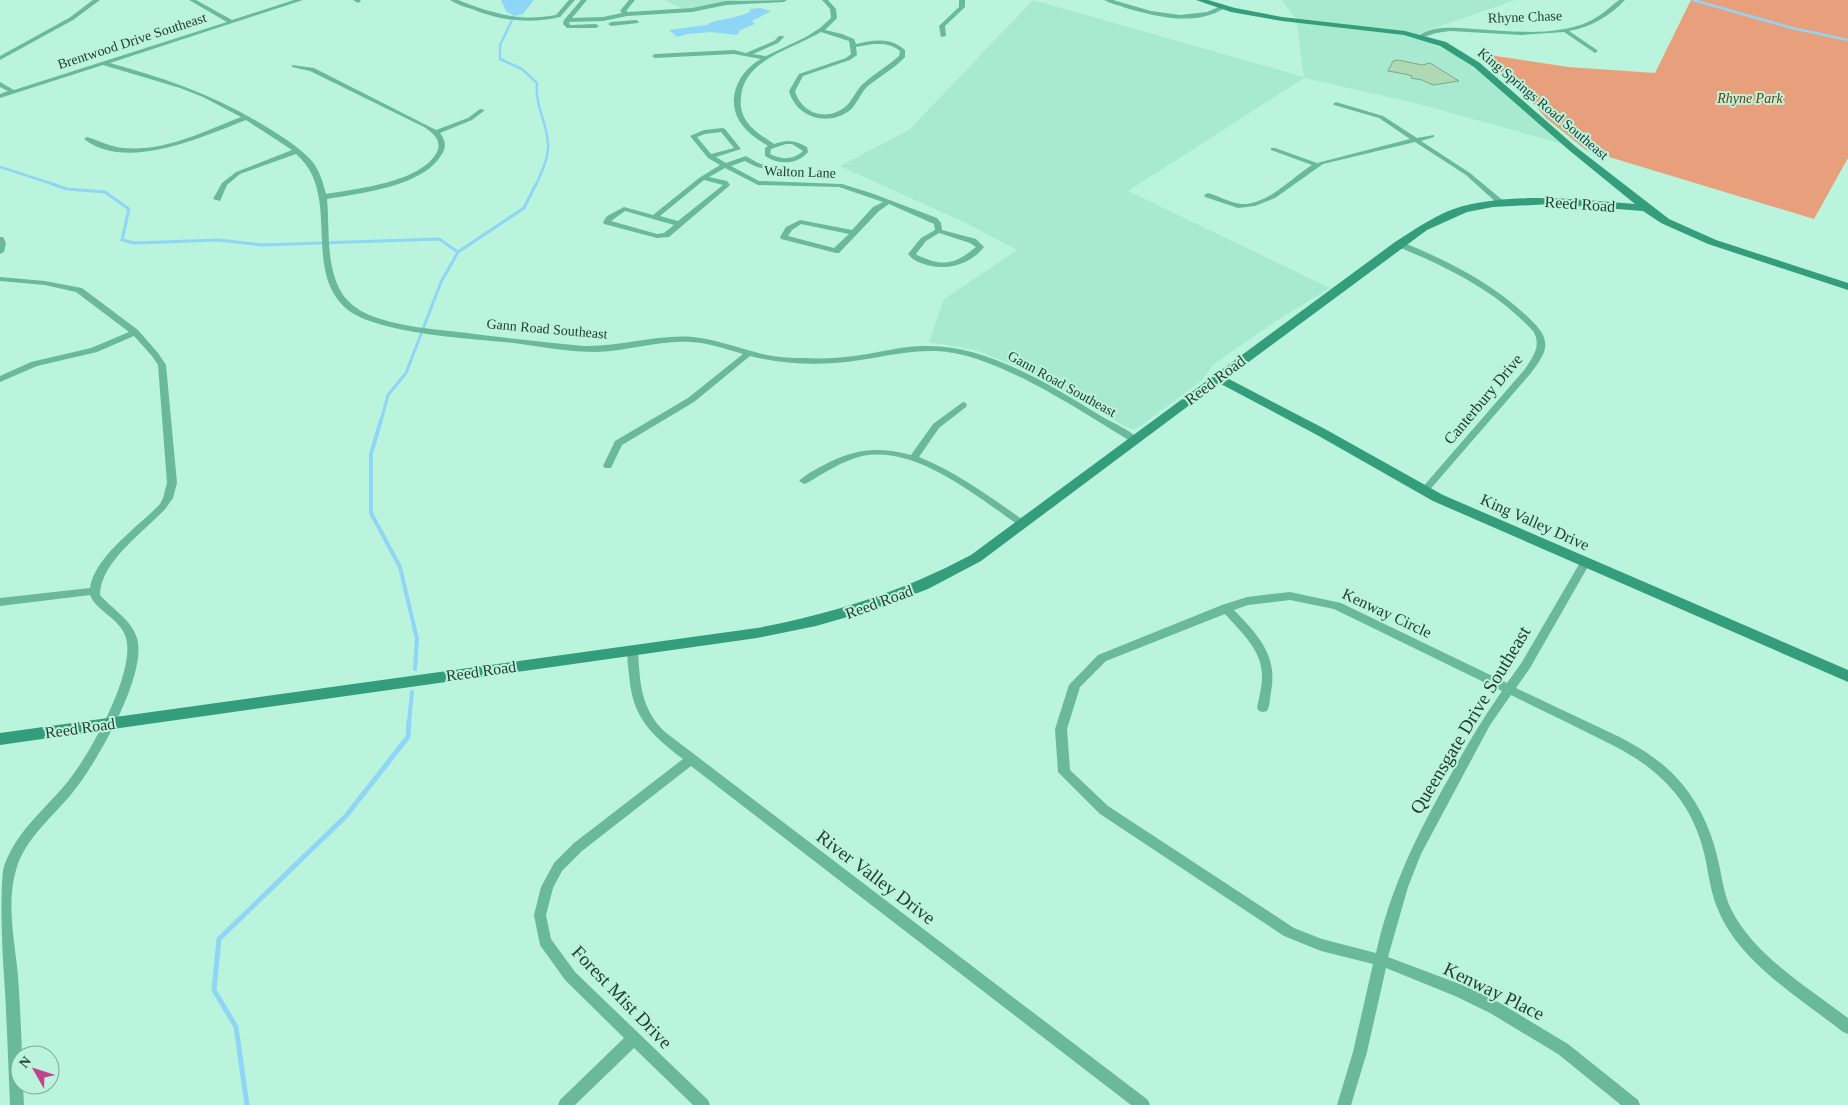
<svg xmlns="http://www.w3.org/2000/svg" width="1848" height="1105" font-family="Georgia,serif">
	<style>
		.built { fill: #a7ead0 }
		.green { fill: #e7a07b }
		.water { fill: #8fd5f5 }
		.lines { fill: none; stroke-linecap: round; stroke-linejoin: round }
		.stream-far3 { stroke: #8fd5f5; stroke-width: 2.5 }
		.stream-far2 { stroke: #8fd5f5; stroke-width: 3 }
		.stream-far1 { stroke: #8fd5f5; stroke-width: 4 }
		.stream { stroke: #8fd5f5; stroke-width: 5 }
		.building { fill: #afd9b4; stroke: #7fa784 }
		.street { fill: #6ab99c; fill-rule: evenodd }
		.secondary { fill: #349d7c; fill-rule: evenodd }
		.labels { text-anchor: middle; dominant-baseline: central; stroke-width: 4; stroke-linejoin: round; paint-order: stroke }
		.far-street-label { font-size: 14px; fill: #253d34; stroke: #baf4dd }
		.far-park-label { font-size: 14px; font-style: italic; fill: #75360d; stroke: #baf4dd }
		.street-label { font-size: 16px; fill: #253d34; stroke: #baf4dd }
		.near-street-label { font-size: 19px; fill: #253d34; stroke: #baf4dd }
	</style>
	<rect width="100%" height="100%" fill="#baf4dd"/>
	<!-- built -->
	<path class="built" d="M665,0H738L723,4L683,9Z
		M1033,0L1304,77L1296,19L1282,0H1515L1412,36L1431,43L1451,53L1486,75L1566,145L1415,103L1304,78L1128,191L1330,288L1276,321L1214,364L1201,381L1141,426L1134,429L1126,427L1021,368L975,350L929,342L944,299L1017,250L968,224L840,166L909,130Z"/>
	<!-- green -->
	<path class="green" d="M1691,0H1848V158L1814,219L1586,150L1546,118L1528,97L1488,60L1476,53L1568,67L1655,73Z"/>
	<!-- water -->
	<path class="water" d="M501,0H534L523,14L514,16L506,11Z
		M760,8L771,11L752,21L755,24L740,30L737,35L711,32L688,34L677,37L669,30L706,25C719,17 737,20 751,11L749,9Z"/>
	<g class="lines">
		<!-- stream-far3 -->
		<path class="stream-far3" d="M1693,0L1792,28L1848,40
			M514,16L500,45V59L522,69L537,83C535,107 547,122 548,144C549,158 541,173 536,185
			M0,167L56,185"/>
		<!-- stream-far2 -->
		<path class="stream-far2" d="M52,184L67,189L105,192L129,209L122,240L134,243L218,240L262,245L439,239L458,252
			M381,421L388,395L406,373L441,282L458,252L524,208L536,184"/>
		<!-- stream-far1 -->
		<path class="stream-far1" d="M381,420L371,454V513L400,567L417,639L415,669
			M409,722L412,692"/>
		<!-- stream -->
		<path class="stream" d="M247,1105L236,1027L214,990L219,939L346,816L408,737L409,721"/>
	</g>
	<!-- building -->
	<path class="building" d="M1398,60L1422,65L1430,63L1459,81L1433,85L1422,80L1411,78L1412,76L1405,74L1388,71L1393,61Z"/>
	<g class="lines">
		<!-- street -->
		<path class="street" d="M93,0H100L73,20L0,60V56L69,18Z
			M189,0H196L232,20L294,0H303L110,63C165,78 216,96 265,126C281,136 298,146 311,160C319,169 323,182 326,194C356,189 422,182 437,152C442,140 433,133 424,127L310,71L292,67V65L314,68L436,130L468,118L480,109L485,110L472,120L440,133C445,140 447,146 442,154C423,187 361,193 327,199C330,230 325,267 343,295C349,303 358,310 367,314C398,327 434,329 467,333C506,338 545,342 584,346C620,347 657,334 693,337C714,339 735,347 755,352C771,357 788,358 804,358C823,359 842,358 861,355C882,352 903,346 924,346C986,344 1050,385 1101,416C1113,423 1130,430 1140,440L1135,443L1132,442C1080,411 996,353 936,351C910,350 886,356 860,360C824,366 786,365 750,356L694,402L622,445L611,468H605L603,466L615,441L688,398L743,354C726,349 709,343 691,342C659,340 629,351 597,352C570,352 541,347 514,343C474,339 379,334 348,310C300,271 343,194 296,154L240,174L227,185L220,201L213,199L222,183L236,172L292,150L252,124L246,120C202,137 126,172 84,139L87,137C100,141 111,147 124,148C164,152 205,131 241,117L203,97L180,88L103,65L0,98V94L8,91L0,87V82L14,90L227,22Z
			M353,0H360L361,1L358,3Z
			M450,0H458C490,13 521,22 556,15L569,0H575L560,17C529,24 501,21 472,9C464,7 456,4 450,0Z
			M581,0H587L572,18L603,17L622,13L620,11L629,0H635L626,11L628,12L692,8L726,1L787,0L784,2L726,5L692,12L627,16L603,21L569,22L570,25L596,24L599,26L596,28H567L563,24L564,20Z
			M822,0H828L836,9L837,18L825,30L842,34L854,39L856,44C873,40 890,37 905,50V57C894,69 880,76 868,86C860,93 857,105 849,111C827,127 796,117 789,91L799,74L846,58L851,54L849,41L821,32C793,49 744,59 741,97C738,121 756,132 774,144C788,139 795,140 807,147L808,152C797,165 779,165 765,156V148L768,146C759,140 750,135 743,126C724,103 737,72 761,59L734,54L655,58L652,56L655,54L734,50L746,53L774,41L779,36H783L784,37L778,43L753,54L766,56L806,37L820,28L831,18L830,9ZM873,44C884,44 892,44 900,51L899,56C888,66 875,73 864,83C856,89 853,101 845,107C826,122 801,113 795,91L803,76L850,60L857,55L856,47ZM786,144H792L803,151C793,160 782,160 770,154L771,149Z
			M959,0H965V7L945,26L946,36L941,37L939,26L959,7Z
			M1104,0H1113L1151,11L1180,15L1207,12L1223,5L1226,7C1197,27 1157,17 1126,8C1119,5 1111,4 1104,0Z
			M1619,0H1625C1610,16 1591,27 1569,31L1597,50L1598,51L1595,53L1564,32L1521,35L1450,31L1436,33L1421,38L1418,36C1434,25 1456,28 1474,29C1510,31 1553,37 1588,22C1599,17 1609,8 1619,0Z
			M636,20L639,22L638,23L611,26L608,24L611,22Z
			M1336,102L1383,116L1417,138L1434,135V137L1421,141L1470,173L1506,203L1499,205L1466,175L1415,142L1323,164L1275,198L1255,206L1238,208L1205,197L1204,195L1208,193C1219,196 1230,203 1241,204C1268,205 1291,178 1312,165L1271,150V148H1275L1317,163L1410,139L1379,118L1334,105L1333,104Z
			M723,128L725,129L741,149L716,157L726,163L746,156L758,163L767,166V168C759,169 752,165 745,161L731,166L759,181L842,184L871,193L937,218L941,223L942,230L976,239L984,247C969,266 943,272 921,263C916,261 912,259 908,254L921,238L935,230L934,224L889,204L879,211L839,253H836L781,239L780,237L786,227L800,220L852,230L873,207L883,202L839,187L758,185L725,168L709,177L727,181L730,185L729,186L669,237L657,238L604,224L603,222L607,216L624,207L653,215L699,178L720,165L708,158L690,136L704,130ZM721,132L734,148L711,154L697,137L705,134ZM704,180L723,185L678,221L660,216ZM625,211L674,225L664,233L657,234L611,221ZM801,224L849,234L834,248L788,236L792,230ZM939,233L970,243L976,247C954,265 943,267 917,255L916,254L926,241Z
			M0,237H3L6,243L4,252L0,254Z
			M1396,242H1402C1448,261 1491,282 1528,317C1535,324 1544,332 1545,342C1547,353 1537,364 1531,373L1427,493L1424,494L1419,491L1421,489L1525,369C1533,357 1542,345 1533,331C1495,290 1447,267 1396,246Z
			M0,277L45,281L82,288L138,330L158,353L166,365L177,483L173,498L166,508C145,531 100,562 100,595C112,609 131,619 137,638C148,674 96,764 73,792C53,817 25,838 16,870C6,904 15,942 18,976C20,1002 21,1029 22,1055H20V1085H23L24,1105H10C8,1062 7,1019 4,976C2,944 0,901 3,870C13,835 42,812 65,785C88,758 136,673 126,638C121,619 97,612 90,595L0,606V598L90,588C94,557 139,526 160,504L163,498L167,483L158,365L152,356L134,336L97,352L37,366L0,382V376L31,362L91,348L129,332L76,292L45,285L0,281Z
			M963,402L966,403L967,405L966,407L939,428L919,457C958,473 992,498 1026,522L1028,524L1026,526H1020C977,497 917,445 862,456C842,461 824,473 807,483L804,484L799,481C805,475 814,470 822,466C853,449 877,446 911,455L933,424Z
			M1585,559L1590,563L1530,668L1516,688C1541,700 1566,712 1592,724C1622,738 1651,751 1675,776C1696,798 1710,826 1717,856C1722,874 1723,894 1732,911C1756,957 1808,987 1848,1018V1034L1843,1032C1801,999 1741,963 1719,912C1711,895 1709,876 1705,857C1700,834 1690,811 1675,793C1650,762 1617,747 1582,730C1559,718 1535,707 1511,695L1490,725L1421,854L1408,887L1388,957L1465,986L1500,1003L1568,1044L1638,1100L1640,1105H1621L1558,1054L1490,1013L1455,996L1386,968L1367,1052L1351,1105H1337L1353,1052L1373,964L1321,951L1284,936L1100,814L1058,772L1055,729L1069,685L1098,655L1222,605L1247,597L1290,592L1341,603L1507,683L1522,662L1581,561ZM1290,600L1334,609L1502,691C1483,718 1466,747 1450,776C1418,832 1390,889 1376,953L1322,939L1294,928L1108,806L1070,770L1067,729L1080,687L1106,661L1225,614C1241,632 1263,651 1262,677C1262,687 1259,698 1257,708L1259,711L1263,712L1267,711C1270,705 1270,698 1271,692C1278,655 1258,635 1234,610L1248,605Z
			M633,646L637,647L638,650C640,682 640,708 665,732L1148,1100L1150,1105H1131L691,766L582,851L562,871L553,888L546,915L551,939L575,972L708,1100L710,1105H693L634,1048L575,1105H558L560,1100L624,1038L565,980L540,945L534,915L541,887L554,863L574,843L683,759C650,734 632,717 629,674C628,666 626,655 629,647Z"/>
		<!-- secondary -->
		<path class="secondary" d="M1196,0H1208L1235,8L1282,17L1405,31L1446,42L1480,63L1576,147L1669,219L1716,240L1848,283V290L1708,244L1661,223L1643,211L1552,204L1493,207L1467,212L1427,230L1227,378L1325,429L1443,495L1848,670V682L1433,501L1317,435L1219,383L981,561L928,589L875,609L816,626L757,638L0,745V733L757,628C835,613 901,592 971,555L1395,242C1417,228 1438,213 1463,206C1519,192 1579,200 1635,204L1570,151L1474,67L1440,46L1404,35L1282,21L1231,12Z"/>
	</g>
	<g class="labels">
		<!-- far-street labels -->
		<g class="far-street-label">
			<text transform="translate(1525 17) rotate(-2)">Rhyne Chase</text>
			<text transform="translate(132 41) rotate(-18)">Brentwood Drive Southeast</text>
			<text transform="translate(1543 104) rotate(40)">King Springs Road Southeast</text>
			<text transform="translate(800 172) rotate(2)">Walton Lane</text>
			<text transform="translate(547 329) rotate(5)">Gann Road Southeast</text>
			<text transform="translate(1062 384) rotate(29)">Gann Road Southeast</text>
		</g>
		<!-- far-park labels -->
		<g class="far-park-label">
			<text x="1750" y="98">Rhyne Park</text>
		</g>
		<!-- street labels -->
		<g class="street-label">
			<text transform="translate(1580 204) rotate(4)">Reed Road</text>
			<text transform="translate(1215 380) rotate(-37)">Reed Road</text>
			<text transform="translate(1483 399) rotate(-50)">Canterbury Drive</text>
			<text transform="translate(1535 522) rotate(24)">King Valley Drive</text>
			<text transform="translate(879 602) rotate(-20)">Reed Road</text>
			<text transform="translate(1387 613) rotate(25)">Kenway Circle</text>
			<text transform="translate(481 671) rotate(-8)">Reed Road</text>
			<text transform="translate(80 728) rotate(-8)">Reed Road</text>
		</g>
		<!-- near-street labels -->
		<g class="near-street-label">
			<text transform="translate(1470 720) rotate(-59)">Queensgate Drive Southeast</text>
			<text transform="translate(876 877) rotate(37)">River Valley Drive</text>
			<text transform="translate(1494 991) rotate(26)">Kenway Place</text>
			<text transform="translate(622 997) rotate(46)">Forest Mist Drive</text>
		</g>
	</g>
	<!-- north arrow -->
	<g transform="translate(35 1070) rotate(309)"><circle r="24" fill="#baf4dd" stroke="#7eab99"/>
	<path d="M0-4L9 19L0 12L-9 19Z" fill="#c2428c"/>
	<text y="-8" font-size="14" font-weight="bold" text-anchor="middle" fill="#253d34">N</text>
	</g>
</svg>
